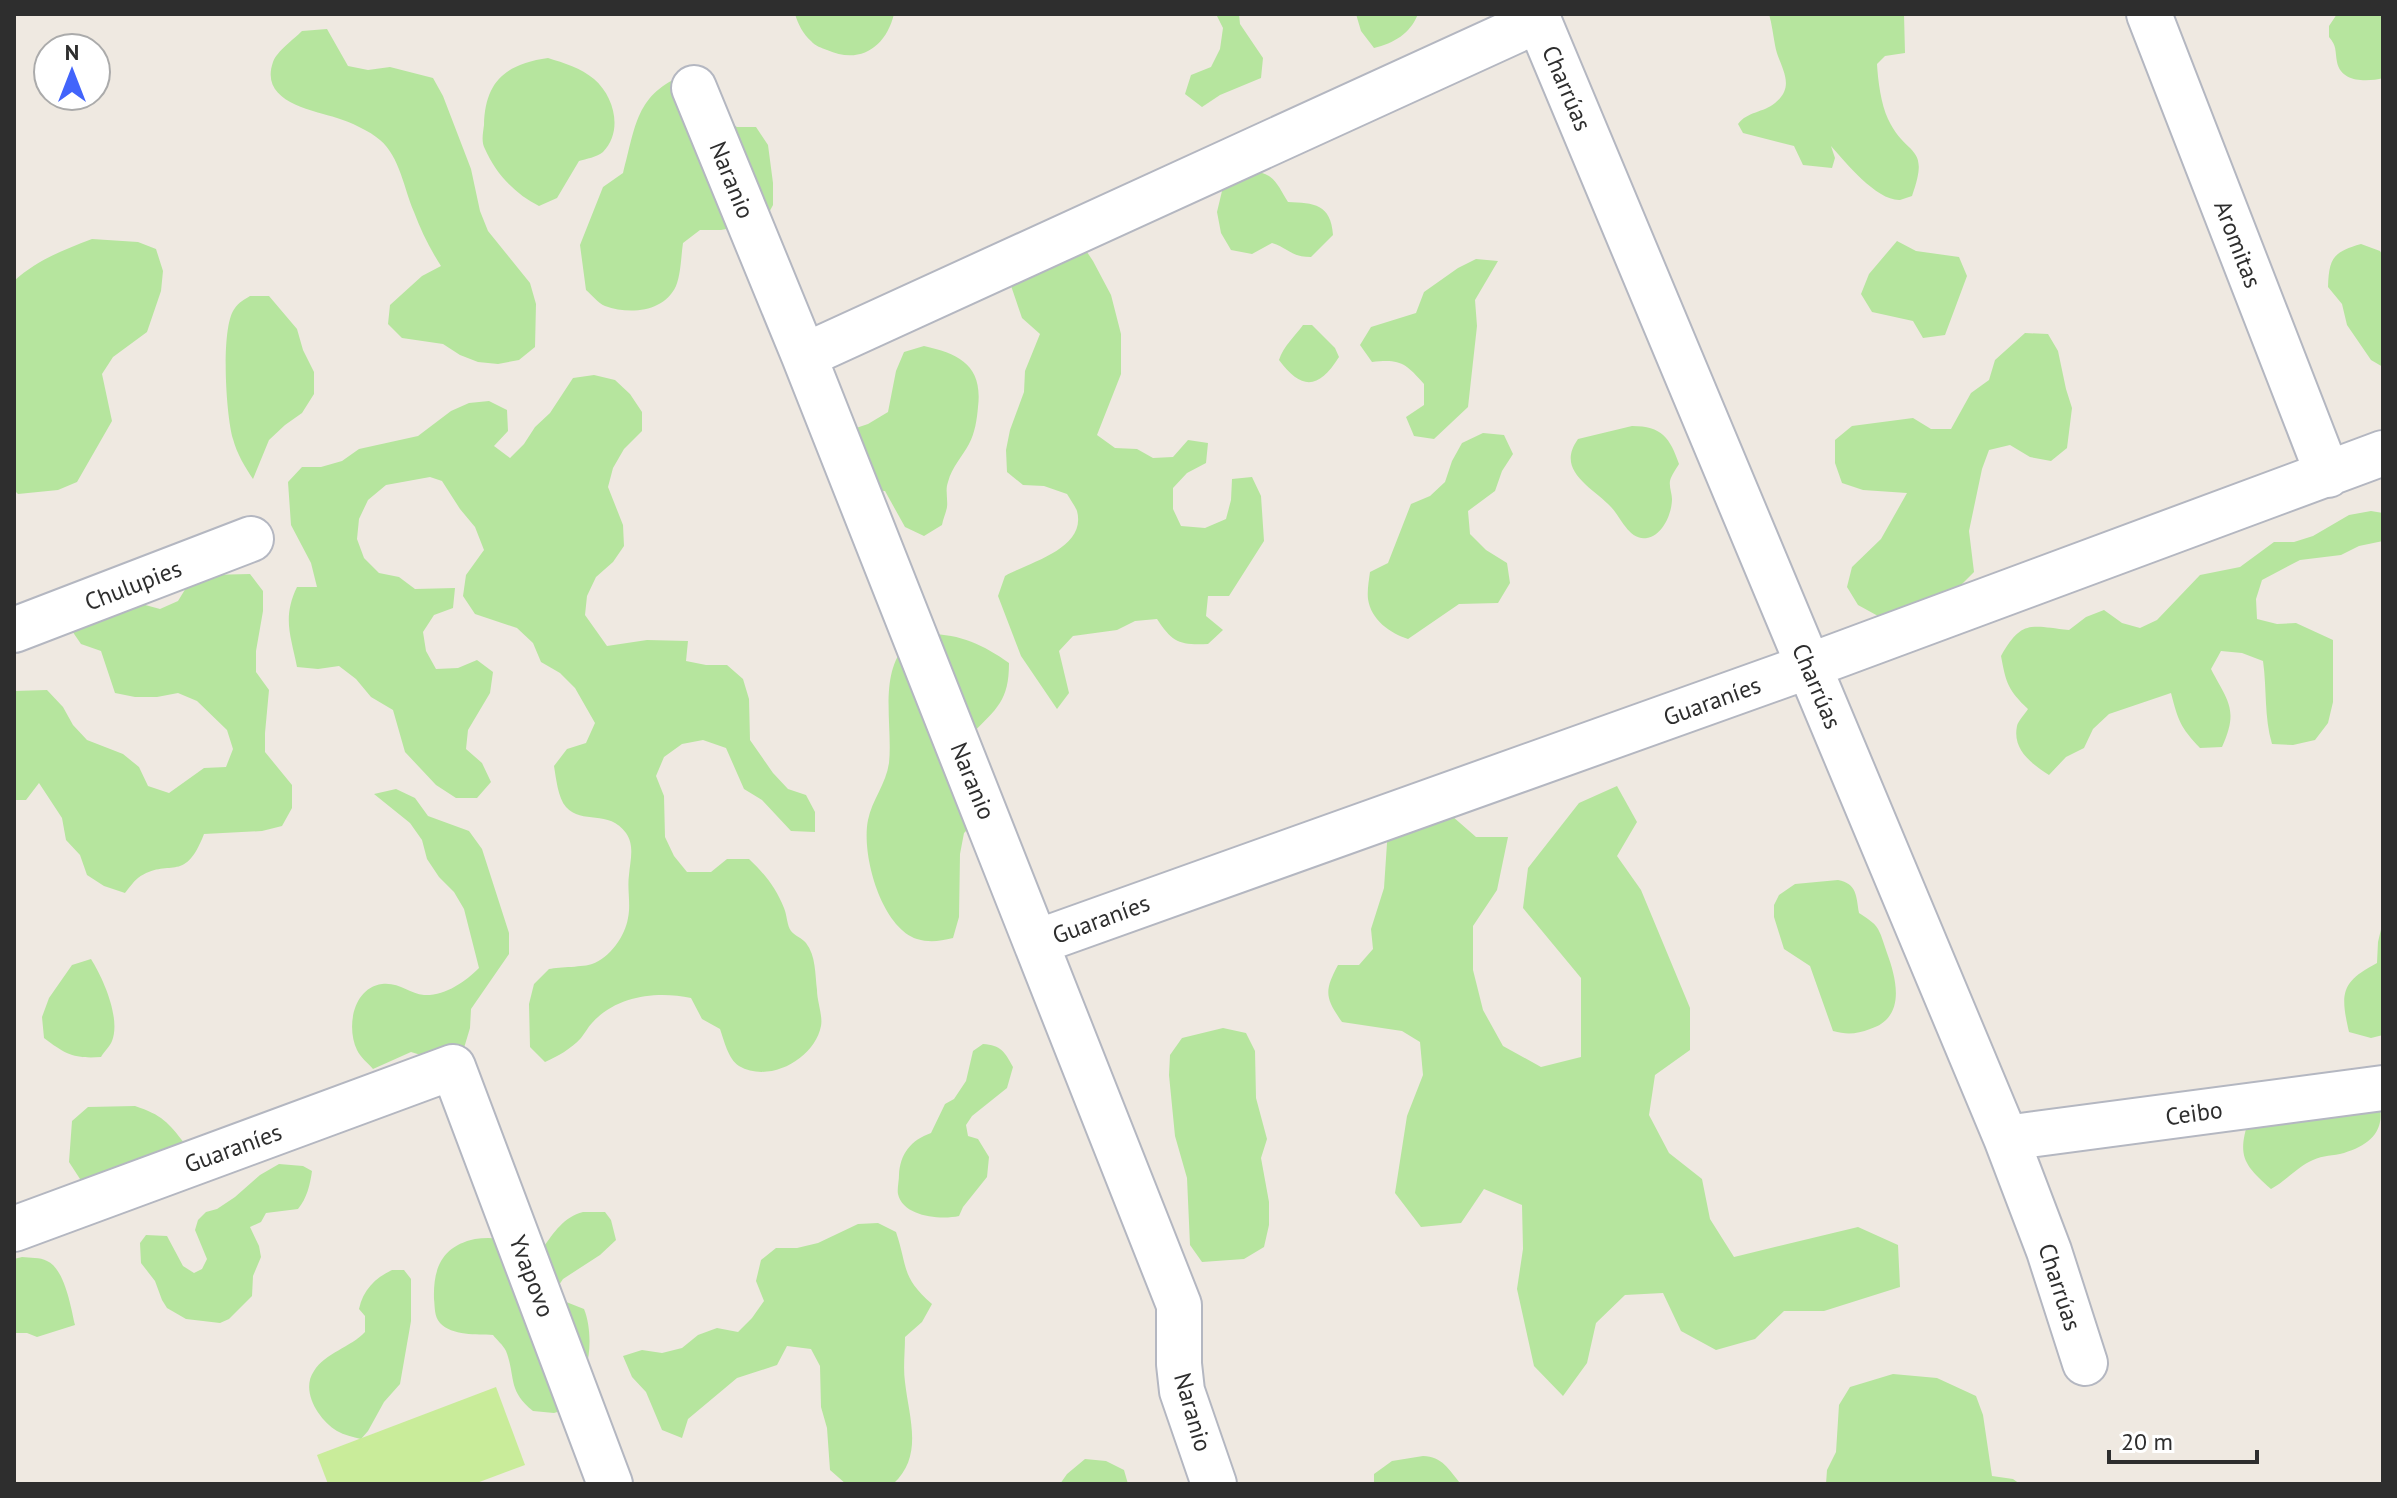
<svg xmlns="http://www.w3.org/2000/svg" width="2397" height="1498" font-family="'PT Sans',sans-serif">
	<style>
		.green { fill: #b6e59e }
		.pitch { fill: #c9ec9a }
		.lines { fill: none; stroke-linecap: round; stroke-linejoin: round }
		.minor-casing { stroke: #b4b7c1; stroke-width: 48 }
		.minor { stroke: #fff; stroke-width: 44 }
		.labels { text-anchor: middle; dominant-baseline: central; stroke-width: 6; stroke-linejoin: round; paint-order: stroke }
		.street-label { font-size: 24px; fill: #2e2e2e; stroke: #fff }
	</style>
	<rect width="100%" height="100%" fill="#efe9e1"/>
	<!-- green -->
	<path class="green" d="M795,14H894C886,47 860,65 827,50C822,48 815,46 811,41C803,34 798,24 795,14Z
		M1216,14H1239L1240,24L1263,58L1261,78L1220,95L1202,107L1185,94L1191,75L1211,67L1220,49L1223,28Z
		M1356,14H1418C1410,34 1394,43 1374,48L1361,31Z
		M1769,14H1904L1905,53L1885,56L1877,64C1878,81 1881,104 1888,119C1906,158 1931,143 1912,196C1908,197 1904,199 1900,200C1877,201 1845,162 1831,146L1835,158L1832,168L1803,165L1794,146L1743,133L1738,124C1748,111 1763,113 1775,103C1798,85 1778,65 1775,45C1773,35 1772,24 1769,14Z
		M2337,14H2383V78C2368,82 2341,83 2337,62C2335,51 2337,46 2329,37V26Z
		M327,29L348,66L368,70L390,67L433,78L443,96L471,169L480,211L488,231L530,283L536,304L535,347L519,360L498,364L478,362L460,355L443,344L402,338L388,324L390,305L422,276L441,266C430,249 421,231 414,212C404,189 400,157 380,140C370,131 350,122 337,118C311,110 259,102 273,62C277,51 294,39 302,31Z
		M548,58C564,63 581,68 594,79C615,97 623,132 603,152C597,157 586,159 579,161L557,198L539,206C515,194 496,174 485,149C481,142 483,133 484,125C485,81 506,64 548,58Z
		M686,74L720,117L737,127H756L768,145L773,183V205L764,222L721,230H700L683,243C681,256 681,274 676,286C664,312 630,315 605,306C598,303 592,295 586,290L580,245L603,187L623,173C636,126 635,94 686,74Z
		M1257,172C1275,174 1279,188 1288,202C1314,203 1331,204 1333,235L1311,257C1291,257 1288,248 1272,243L1252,254L1231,250L1221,233L1217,212L1222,191L1228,182Z
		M92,239L138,242L156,249L163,271L161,291L147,332L113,357L102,374L112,421L77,482L58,490L18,494L14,490V281C37,260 63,250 92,239Z
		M1897,241L1916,251L1959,257L1967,276L1945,335L1923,338L1913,321L1872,312L1861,294L1869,274Z
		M1081,243L1093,261L1111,295L1121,334V374L1097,435L1115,448L1137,449L1153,458L1173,457L1188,440L1208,443L1206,463L1187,473L1173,488V509L1181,526L1205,528L1226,519L1231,500L1232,479L1252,477L1261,496L1264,541L1229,596H1208L1206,616L1223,630L1208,644C1179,645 1173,643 1157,619L1135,621L1117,630L1073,636L1059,651L1069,693L1057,709L1021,656L998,596L1005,576C1029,562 1087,549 1077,511C1075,506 1070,499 1067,494L1044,486L1023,485L1007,472L1006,450L1010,430L1024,392L1025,371L1040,334L1022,318L1008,277Z
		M2361,244L2380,251L2383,256V367L2371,360L2347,325L2342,304L2328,287C2329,258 2333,252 2361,244Z
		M1476,259L1498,261L1475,300L1477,326L1468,407L1434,439L1414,436L1406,417L1424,405V384C1405,363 1401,359 1372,362L1360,345L1371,327L1416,313L1424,292L1458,268Z
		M250,296H269L297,329L303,350L314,372V394L302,413L285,425L269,440L253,479C245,467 237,454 233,439C226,416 220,326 235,308C238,303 245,299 250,296Z
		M1303,325H1312L1335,348L1339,357C1319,389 1302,391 1279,360C1283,347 1295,336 1303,325Z
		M2025,333L2048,334L2058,351L2066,389L2072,408L2067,448L2051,461L2030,457L2010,445L1989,450L1982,469L1969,531L1974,572L1959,587L1878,616L1858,605L1847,587L1852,567L1881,539L1907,493L1863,490L1842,483L1835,463V440L1852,426L1913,418L1931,429H1951L1971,393L1989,380L1995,360Z
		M924,346C960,354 983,366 978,407C977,419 975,433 969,444C962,457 952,467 948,482C945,490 948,499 947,507C946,513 943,519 942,525L924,536L905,527L885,491L862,490L847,431L868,424L888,412L896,371L904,352Z
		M594,375L615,380L630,394L642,412V431L624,449L613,468L608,487L623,525L624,546L613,562L596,577L587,596L585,615L607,646L647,640L688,641L686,661L706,665H727L743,679L749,699L750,740L773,773L788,789L806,795L815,812V832L791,831L762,800L744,789L726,748L703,740L682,744L664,757L656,776L664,796L665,837L674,856L687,872H711L727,859H749C765,874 776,888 784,908C787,915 787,926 791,931C795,936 802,938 806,943C816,956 815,974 817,990C817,1001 823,1016 821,1026C815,1058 770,1084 739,1066C728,1059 724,1040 720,1029L702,1019L691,998C658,991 617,995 592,1023C588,1027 585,1033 581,1038C571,1049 558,1056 545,1062L530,1047L529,1004L534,984L549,969C560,967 584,967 592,964C610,958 625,936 628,918C631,904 627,889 629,875C630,861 635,846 626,833C609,809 582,825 566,807C558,798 556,778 554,766L567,749L586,743L595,723L575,688L560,673L541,662L533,643L517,628L475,614L463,596L466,575L484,550L475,527L460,509L442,481L430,477L386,485L368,500L359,519L357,539L364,558L379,573L399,577L415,589L455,588L453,608L434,615L423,632L426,651L436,669L458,668L477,660L493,672L490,693L468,730L466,749L482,763L491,782L477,798H456L436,785L405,752L393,710L371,697L356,679L339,666L318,669L297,667C291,636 282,618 297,587H317L311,563L291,525L288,482L302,467H321L342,461L359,449L418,436L451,411L469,403L489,401L507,410L508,431L494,446L510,458L524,444L535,427L550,413L573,378Z
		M1632,426C1662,426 1670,438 1679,464C1676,469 1671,476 1670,481C1669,487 1672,494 1672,499C1672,514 1662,536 1647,538C1629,541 1621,517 1611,507C1592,487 1555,471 1578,439Z
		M1483,433L1504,435L1513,454L1502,471L1495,491L1468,511L1470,534L1486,550L1507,563L1510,583L1498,603L1459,604L1408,639C1390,633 1371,620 1368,599C1367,590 1369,580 1370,572L1388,563L1411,504L1430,496L1445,482L1452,461L1462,443Z
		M2371,511L2383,513V541L2359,546L2341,555L2300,560L2262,580L2256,599L2257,619L2277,624L2296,623L2333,640V702L2328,723L2315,740L2293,745L2272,744C2264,717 2267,689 2263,661L2242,653L2221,651L2211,669C2228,702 2239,709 2222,747L2200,748C2180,727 2178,720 2171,693L2109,714L2093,729L2084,748L2066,757L2049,775C2032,764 2012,750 2017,726C2018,721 2025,714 2028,709C2008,690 2006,683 2001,656C2022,619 2031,626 2069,630L2086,617L2104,610L2122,623L2140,628L2157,620L2200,575L2240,567L2274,542H2294L2313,536L2349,515Z
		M250,574L263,591V611L256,651V672L269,690L265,733V752L292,785V808L282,826L262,831L204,834C184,886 169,856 138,878C133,882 129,888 125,893L104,886L87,875L80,855L66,840L62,818L39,783L26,800H14V691L47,690L63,707L73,725L87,740L123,754L139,767L148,786L169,793L204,768L226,767L233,749L227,730L197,701L178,693L157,697H135L115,693L101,651L81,644L68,625L116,597L160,609L178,601L189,583L209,575Z
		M929,634C960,634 984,645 1009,663C1009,701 997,708 972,734L979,818L964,833L960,854L959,917L953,938C940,941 930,943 917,939C881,927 861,854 868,820C872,800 886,784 889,763C893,726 878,673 907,644C912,639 922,637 929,634Z
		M1617,786L1637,822L1617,856L1641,890L1690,1008V1050L1655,1075L1649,1115L1669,1153L1702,1179L1710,1219L1734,1257L1858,1227L1898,1245L1900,1287L1824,1311H1784L1755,1339L1716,1350L1681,1331L1663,1293L1625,1295L1596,1323L1587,1363L1563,1396L1534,1366L1517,1289L1523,1249L1522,1205L1484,1189L1461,1223L1421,1227L1395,1193L1407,1116L1423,1075L1420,1042L1402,1031L1342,1022C1325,998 1324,991 1338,965H1359L1373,949L1371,929L1384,888L1388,828L1444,809L1476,837H1508L1497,890L1473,926V970L1483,1010L1503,1046L1541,1067L1581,1057V978L1523,908L1528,868L1579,803Z
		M396,789L415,798L428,816L469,831L482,849L509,933V954L471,1009L470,1028L464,1048L450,1064L411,1052L373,1069C368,1063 360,1057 357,1050C346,1027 353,988 382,984C399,982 410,994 424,995C445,996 465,982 479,968L464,909L454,892L439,877L427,859L422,840L410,823L374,794Z
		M1838,880C1857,884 1856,895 1859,913C1865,917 1874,922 1878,929C1882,936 1884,945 1887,953C1897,980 1906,1018 1870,1029C1857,1034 1847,1035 1833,1031L1810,966L1784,949L1774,917V905L1779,895L1795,884Z
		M2383,921V1035L2371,1038L2349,1032C2340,993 2341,982 2377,963L2378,942Z
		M91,959C103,978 121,1018 112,1041C110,1046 104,1052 101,1057C74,1059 65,1054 44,1038L42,1017L49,998L72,965Z
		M1223,1028L1246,1033L1255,1051L1256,1098L1267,1139L1261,1158L1269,1202V1225L1264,1247L1244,1259L1202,1262L1190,1245L1187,1178L1175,1136L1169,1075L1170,1055L1182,1038Z
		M983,1044C1001,1045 1005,1052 1013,1067L1007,1088L972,1116L966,1125L968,1136L978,1139L989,1157L987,1177L963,1207L959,1216C941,1220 903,1217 898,1194C897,1189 899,1181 899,1175C900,1154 911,1140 931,1133L945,1104L954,1099L966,1081L973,1051Z
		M2379,1103C2386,1131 2370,1145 2344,1153C2333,1156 2323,1155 2313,1160C2297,1167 2286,1181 2271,1189C2243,1164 2237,1156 2249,1119Z
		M135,1106C162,1115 168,1122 185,1144L101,1183L80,1179L69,1162L72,1121L88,1107Z
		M279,1164L303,1166L312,1171C310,1185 307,1198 298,1209L266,1213L261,1222L250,1227L259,1246L261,1257L253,1276L252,1296L229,1319L220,1323L186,1319L167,1308L162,1300L155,1281L141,1263L140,1243L146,1235L167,1236L183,1266L194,1273L202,1269L207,1259L195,1230L198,1220L206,1212L217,1209L235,1197L260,1175Z
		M583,1212H605L611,1220L616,1240L600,1255L563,1279L557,1288L556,1298L584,1309C591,1326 591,1351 586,1368C582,1382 571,1397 564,1410L554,1413L533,1411C507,1390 516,1377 506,1351C503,1345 497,1340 493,1335C477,1334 452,1336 440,1323C434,1316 435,1307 434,1299C433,1268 442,1246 475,1239C498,1235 522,1243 543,1248C554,1232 564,1217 583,1212Z
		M878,1223L896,1232C908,1268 901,1277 932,1304L922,1322L905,1337C905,1352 903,1368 905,1382C909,1418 924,1456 893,1484H846L830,1470L827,1428L821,1407L820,1366L811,1349L787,1346L777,1365L737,1378L688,1419L682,1438L662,1430L646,1392L632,1377L623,1356L642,1350L662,1353L682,1348L698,1335L717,1328L738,1332L752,1318L764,1301L756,1281L761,1260L776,1248H797L818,1243L858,1224Z
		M22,1257C30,1258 40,1257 47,1261C65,1269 71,1308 75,1325L37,1337L27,1333H14V1259Z
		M392,1270H404L411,1279V1321L400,1384L384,1402L368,1431L361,1439C353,1437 344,1435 337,1431C319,1420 300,1391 314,1371C325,1353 351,1347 365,1332V1316L359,1309C363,1290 375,1278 392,1270Z
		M1893,1374L1937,1378L1976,1396L1983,1415L1992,1476L2013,1479L2020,1484H1826L1827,1470L1836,1452L1839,1405L1850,1387Z
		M1423,1456C1442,1456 1449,1470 1461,1484H1374V1474L1392,1461Z
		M1085,1459L1106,1461L1124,1470L1128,1484H1060L1067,1474Z"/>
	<!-- pitch -->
	<path class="pitch" d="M496,1387L525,1465L474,1484H328L317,1455Z"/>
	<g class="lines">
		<defs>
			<path id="minor" d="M1536,14L2006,1138L2049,1251L2085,1363
				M2149,14L2328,475
				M694,88L804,356L1179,1305V1364L1182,1391L1214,1484
				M804,356L1539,20
				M14,630L251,539
				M1037,942L1809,666L2383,453
				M2006,1138L2383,1088
				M14,1229L453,1067L610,1484"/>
		</defs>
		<!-- minor casing -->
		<use href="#minor" class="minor-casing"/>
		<!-- minor -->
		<use href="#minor" class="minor"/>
	</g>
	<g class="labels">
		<!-- street labels -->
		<g class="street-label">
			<text transform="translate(1567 88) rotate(67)">Charrúas</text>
			<text transform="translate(732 180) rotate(68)">Naranio</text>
			<text transform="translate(2238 244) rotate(69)">Aromitas</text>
			<text transform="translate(133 585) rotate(-21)">Chulupies</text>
			<text transform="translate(1817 686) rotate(67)">Charrúas</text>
			<text transform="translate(1712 701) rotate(-20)">Guaraníes</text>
			<text transform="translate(973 781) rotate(68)">Naranio</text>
			<text transform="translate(1101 919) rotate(-20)">Guaraníes</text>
			<text transform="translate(2194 1113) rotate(-8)">Ceibo</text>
			<text transform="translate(233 1148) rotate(-20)">Guaraníes</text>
			<text transform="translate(532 1276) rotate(69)">Yvapovo</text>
			<text transform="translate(2060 1287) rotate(72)">Charrúas</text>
			<text transform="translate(1193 1412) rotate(74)">Naranio</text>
		</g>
	</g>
	<!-- border -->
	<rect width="2397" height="1498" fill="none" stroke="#2e2e2e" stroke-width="32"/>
	<!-- north arrow -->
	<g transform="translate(72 72)"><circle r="38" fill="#ffffff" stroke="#ababab" stroke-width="2"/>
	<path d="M0-6L14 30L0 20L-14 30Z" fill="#4264fb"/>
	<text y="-12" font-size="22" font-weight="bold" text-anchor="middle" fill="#2e2e2e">N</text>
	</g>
	<!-- scale -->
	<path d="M2109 1450v12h148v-12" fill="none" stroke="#2e2e2e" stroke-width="4"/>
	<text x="2121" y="1450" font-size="24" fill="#2e2e2e" stroke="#ffffff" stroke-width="6" paint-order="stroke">20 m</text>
</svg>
